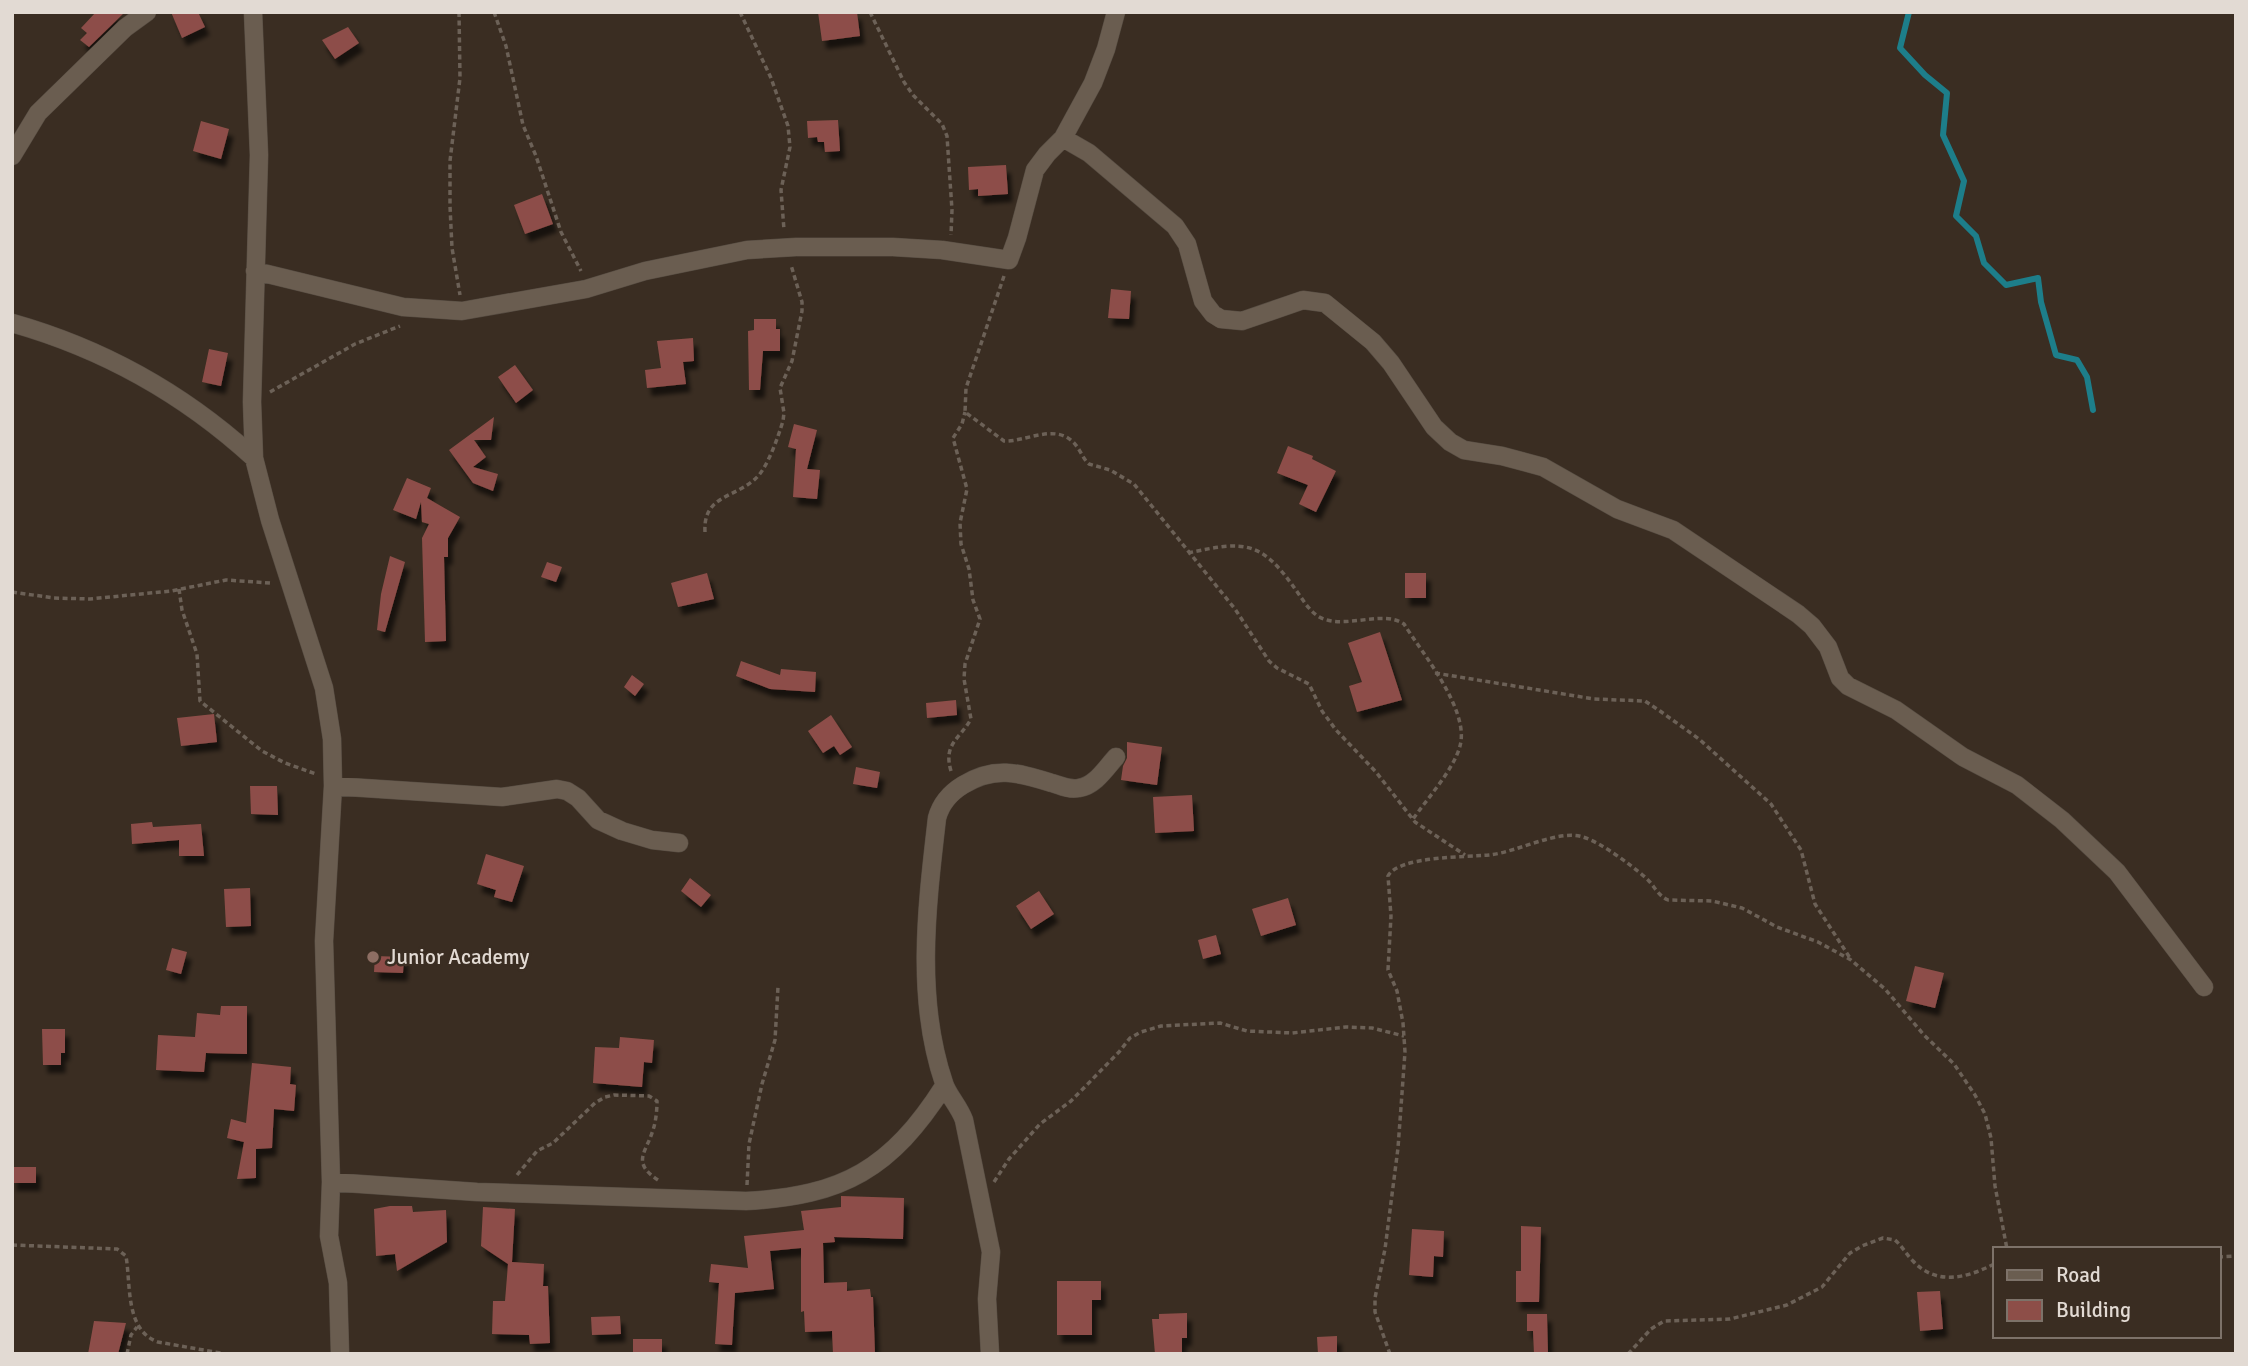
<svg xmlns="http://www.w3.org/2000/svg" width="2248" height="1366" font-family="Signika,sans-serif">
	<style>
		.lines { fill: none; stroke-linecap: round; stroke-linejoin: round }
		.stream { stroke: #1d7e8a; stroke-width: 6 }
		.building { fill: #8d4e48; filter: url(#shadow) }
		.minor-casing { stroke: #564c42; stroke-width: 19 }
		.path { stroke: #6c6157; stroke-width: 3.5; stroke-dasharray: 5 3.5; stroke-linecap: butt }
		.minor { stroke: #6a5d50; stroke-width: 18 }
		.education-dot { fill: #8d6e63; stroke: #3a2d22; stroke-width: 2.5 }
		.labels { text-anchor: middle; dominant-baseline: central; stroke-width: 5; stroke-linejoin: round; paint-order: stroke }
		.poi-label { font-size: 21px; fill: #e2dad3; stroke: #3a2d22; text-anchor: start }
	</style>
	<defs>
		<filter id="shadow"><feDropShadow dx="4.5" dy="8" stdDeviation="2" flood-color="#0009"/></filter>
	</defs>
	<rect width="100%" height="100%" fill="#3a2d22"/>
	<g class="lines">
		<!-- stream -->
		<path class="stream" d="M1909,12L1900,48L1925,75L1947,93L1943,135L1964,181L1956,216L1976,236L1984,263L2006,285L2038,278L2041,302L2056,355L2077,360L2087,377L2093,410"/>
	</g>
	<!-- building -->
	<path class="building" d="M96,12H125L89,47L80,40L87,33L81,28Z
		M171,12H198L205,27L182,38Z
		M818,12H857L860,36L822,41Z
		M348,27L359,43L335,59L322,40Z
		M838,120L840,151L825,152L824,142H818L817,137L808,138L807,121Z
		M201,121L229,129L221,159L193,151Z
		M1006,165L1008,194L978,196V189L969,190L968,167Z
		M542,194L553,224L525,234L514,205Z
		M1111,289L1131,291L1129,319L1108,318Z
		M754,319H776V329H780V351H763L760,390H749L748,331L754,330Z
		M693,338L694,361L683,362L686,384L647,388L645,370L661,368L657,341Z
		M209,349L228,353L221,386L202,382Z
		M515,365L533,390L516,403L498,377Z
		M494,417L491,440H474L486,457L473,467L498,474L493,491L473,483L449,450Z
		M794,424L817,430L807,469L820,470L817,499L793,497L796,449L788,447Z
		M1288,446L1313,456L1312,459L1336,471L1316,512L1299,504L1308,485L1277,473Z
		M407,478L431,488L427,498L460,517L448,538V557H444L446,641L425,642L422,538L429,524L422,522L421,502L416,519L393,510Z
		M390,556L405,562L385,632L377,630L381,594Z
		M547,562L562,567L556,582L541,577Z
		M707,573L714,599L678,607L671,583Z
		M1405,573H1426V598H1405Z
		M1380,632L1402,700L1357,712L1349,686L1362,682L1348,643Z
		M741,661L780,675L781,669L816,672L815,692L770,689L736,676Z
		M632,675L644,684L635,696L624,687Z
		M956,700L957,715L927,718L926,703Z
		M214,714L217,742L181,746L177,718Z
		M831,715L852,747L840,755L834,746L823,753L808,731Z
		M1127,742L1162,747L1157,785L1121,780L1123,766L1127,758Z
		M856,767L880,772L877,788L853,784Z
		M250,786H277L278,815L251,814Z
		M1192,795L1194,831L1155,833L1153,797Z
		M152,822L153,827L201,824L204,856H179V840L132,844L131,824Z
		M486,854L524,866L512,902L494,897L496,890L477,884Z
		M690,878L711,895L701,907L681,891Z
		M250,888L251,926L226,927L224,889Z
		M1039,891L1054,914L1031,929L1016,906Z
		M1288,898L1296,925L1261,936L1252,909Z
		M1216,935L1221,954L1203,959L1198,940Z
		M172,948L187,952L181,974L166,970Z
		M375,956L404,957L403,973L374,972Z
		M1915,966L1944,973L1935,1008L1906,1001Z
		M221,1006H247V1054L206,1053L204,1072L156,1070L158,1035L195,1037L197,1013L220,1015Z
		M42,1029H65V1053H61V1065H43Z
		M620,1037L654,1040L652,1063L644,1062L642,1087L593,1083L595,1047L619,1048Z
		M252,1063L291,1067L290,1084L296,1085L294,1111L274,1109L272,1148L256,1149V1178L237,1179L244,1142L227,1138L231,1119L246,1123Z
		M12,1167H36V1183H12Z
		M841,1196L904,1198L903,1239L834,1237L835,1242L823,1243L824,1283L847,1282V1291L870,1289L871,1297H873L875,1354H833L832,1331L805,1332L804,1311L801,1312V1248L770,1251L774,1289L735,1293L732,1345L715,1344L719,1283L709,1282L711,1264L748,1268L744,1236L804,1230L801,1211L841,1207Z
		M390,1206H412L413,1212L446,1210L447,1242L397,1271L395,1254L376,1256L374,1209Z
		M483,1207L515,1209L512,1262L544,1264L543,1286H548L550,1343L530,1344L529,1335L492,1334L493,1301H505L508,1264L481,1246Z
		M1521,1226L1541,1227L1539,1302H1516V1271H1521Z
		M1412,1229L1444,1231L1443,1257L1434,1256L1433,1277L1409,1275Z
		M1057,1281H1101V1300H1092V1335H1057Z
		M1940,1291L1943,1329L1920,1331L1917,1292Z
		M1187,1313V1338H1182V1354H1155L1152,1319H1159V1314Z
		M1527,1314H1547L1548,1354H1534L1533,1331H1527Z
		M620,1316L621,1334L592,1335L591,1317Z
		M94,1321L126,1323L118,1354H88Z
		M1337,1336V1354H1318L1317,1337Z
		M633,1339H662V1354H633Z"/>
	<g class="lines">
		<defs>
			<path id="minor" d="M253,12L259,155L252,402L254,458L270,520L324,688L332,739L333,786L324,941L331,1182L329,1236L338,1283L340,1354
				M1063,138L1089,153L1175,226L1187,244L1203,301L1213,314L1221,319L1242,321L1303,300L1325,303L1373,342L1391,363L1434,427L1450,442L1464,450L1502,456L1543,467L1617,509L1673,530L1798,614L1812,626L1828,647L1840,678L1848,686L1896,710L1963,757L2017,785L2062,820L2117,872L2204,987
				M12,156L38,113L125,28L147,12
				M255,271L403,307L462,311L586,289L645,271L747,250L796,247H893L942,250L1009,260L1017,238L1035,170L1047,154L1063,138L1093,83L1106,49L1116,12
				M12,323C104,349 183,393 254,458
				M333,786L502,797L557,789L567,791L578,798L598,820L622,831L652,840L679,843
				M331,1182L477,1192L746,1201C843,1196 891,1169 944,1086
				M990,1354L987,1299L991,1252L964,1120C959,1106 947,1094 944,1083C915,998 927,905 937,818C941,803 950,793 963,785C995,765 1019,773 1052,783C1061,786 1070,790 1079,788C1095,786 1106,768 1116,757"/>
		</defs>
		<!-- minor casing -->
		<use href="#minor" class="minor-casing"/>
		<!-- path -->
		<path class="path" d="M459,12L460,78L450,161V206L452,248L460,295
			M494,12L506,46L523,125L536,156L561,232L581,271
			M740,12L771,78L788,126L790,147L781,190L784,230
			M870,12L904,82L913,95L942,124L947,136L952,210L951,235
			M1004,276L966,388L965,412L1004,441C1025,442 1053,424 1072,441C1080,448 1082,458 1089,464L1110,470L1134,484L1235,609L1269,661L1277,668L1309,684L1322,711L1336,730L1376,772L1415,822L1465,855
			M270,392L355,344L400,326
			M705,532C703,496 733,498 754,480C767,470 778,437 783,421L784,413L780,388L792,361L802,311V302L791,265
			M1188,553C1247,540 1262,541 1298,593C1305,603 1312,615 1324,619C1348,628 1384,610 1404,624C1422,653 1470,710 1460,746C1454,769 1427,799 1413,819
			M179,589L182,610L197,654L200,701L262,751L285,763L316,774
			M12,592L54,598L90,599L171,591L226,580L270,583
			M1435,673L1594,699L1645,701L1660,711L1699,739L1771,804L1801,850L1815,904L1850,958
			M951,771C943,744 959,740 971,719L964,679L965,664L980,619L973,600L969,569L961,544L960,523L967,489L953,438L962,424L965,412
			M517,1175L537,1151L553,1143L595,1103L605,1097L614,1095L649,1096L657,1101C657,1110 656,1121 653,1130C646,1153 631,1162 658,1180
			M994,1182L1009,1159L1040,1124L1071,1101L1119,1052L1130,1038L1141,1032L1161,1026L1220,1023L1247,1031L1292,1033L1346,1027L1372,1028L1404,1036
			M747,1185L749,1144L762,1084L775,1040L778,987
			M12,1245L117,1249L126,1256C131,1286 125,1330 158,1342L226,1354
			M2218,1257L2236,1256
			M127,1354L131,1335L137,1327
			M1390,1354L1375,1312V1298L1385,1249L1398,1148L1405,1052L1403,1023L1397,991L1388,970L1391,916L1388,876C1398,856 1468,857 1489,855C1518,852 1558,829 1583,837C1602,843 1631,865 1646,878C1654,885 1658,896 1668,900L1712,901L1742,908L1777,927L1818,942L1851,960L1885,989L1924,1035L1954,1064L1975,1095L1985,1114L1991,1138L1995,1186L2007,1249
			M1628,1354L1651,1329L1664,1321L1730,1319L1787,1305L1822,1287L1850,1253L1862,1246L1883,1238L1895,1240C1902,1246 1906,1254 1913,1261C1936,1286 1967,1278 1994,1264"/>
		<!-- minor -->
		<use href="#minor" class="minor"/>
	</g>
	<!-- markers -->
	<circle class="education-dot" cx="373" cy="957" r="7"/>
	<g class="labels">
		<!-- poi labels -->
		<g class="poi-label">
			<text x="387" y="957">Junior Academy</text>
		</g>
	</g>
	<!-- border -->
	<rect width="2248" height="1366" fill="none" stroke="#e2dad3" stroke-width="28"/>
	<!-- legend -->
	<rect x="1993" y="1247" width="228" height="91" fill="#3a2d22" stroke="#7d7269" stroke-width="2"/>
	<rect x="2007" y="1270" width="35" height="10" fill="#6a5d50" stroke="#7d7269" stroke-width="2"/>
	<text x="2056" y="1282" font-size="21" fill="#e2dad3">Road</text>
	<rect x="2007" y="1300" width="35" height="21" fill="#8d4e48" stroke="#7d7269" stroke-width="2"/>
	<text x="2056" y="1317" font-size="21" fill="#e2dad3">Building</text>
</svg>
